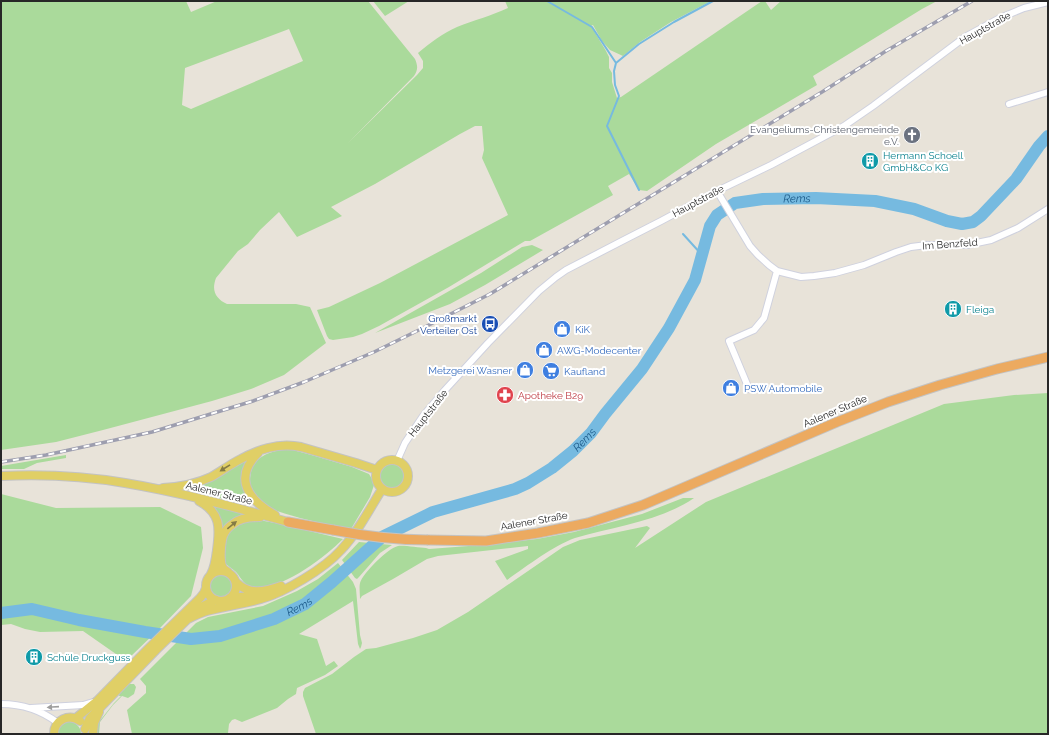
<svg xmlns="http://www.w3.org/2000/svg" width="1049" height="735" font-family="Raleway,sans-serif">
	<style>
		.green { fill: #aada9b; fill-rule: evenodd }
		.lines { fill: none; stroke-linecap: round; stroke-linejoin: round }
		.stream { stroke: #76bae0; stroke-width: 2 }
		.river { stroke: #76bae0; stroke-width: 12 }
		.minor-casing { stroke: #cfd1de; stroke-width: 8 }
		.major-casing { stroke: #c3c3c3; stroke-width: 10 }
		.highway-casing { stroke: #c3c3c3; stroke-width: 11 }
		.minor { stroke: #fff; stroke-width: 6 }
		.major { stroke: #e0cf66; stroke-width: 8 }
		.highway { stroke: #ecaa60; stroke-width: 9 }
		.rail-casing { stroke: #9d9eaf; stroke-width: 3.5 }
		.rail { stroke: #fff; stroke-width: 2; stroke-dasharray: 6; stroke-linecap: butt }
		.highway-bridge-casing { stroke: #c3c3c3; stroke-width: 11; stroke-linecap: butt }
		.highway-bridge { stroke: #ecaa60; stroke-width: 9 }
		.oneway { fill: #847b46 }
		.oneway2 { fill: #9e9e9e }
		.labels { text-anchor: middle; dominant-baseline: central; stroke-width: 4; stroke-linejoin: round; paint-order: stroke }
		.street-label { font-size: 10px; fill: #272727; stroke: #fff }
		.worship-label { font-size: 10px; fill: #5b616d; stroke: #fff; text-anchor: end }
		.culture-label { font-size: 10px; fill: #0d838f; stroke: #fff; text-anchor: start }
		.transit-label { font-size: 10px; fill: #164399; stroke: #fff; text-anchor: end }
		.shop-label { font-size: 10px; fill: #366cbe; stroke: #fff; text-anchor: start }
		.health-label { font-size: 10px; fill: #be3a42; stroke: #fff; text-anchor: start }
		.water-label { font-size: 11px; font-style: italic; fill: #1a5887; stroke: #fff }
	</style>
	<rect width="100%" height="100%" fill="#e8e3d9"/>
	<!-- green -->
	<path class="green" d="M1,1H186L191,12L217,1H368L415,59C418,66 418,70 414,76L348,143L417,75L423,68V61L418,53C430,43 443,33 457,27C474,20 491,16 508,8L505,1H711L671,22L640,42L623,56L610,50L602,41L593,25L591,26L606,51L609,57V68L612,73V82L617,98L621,97L762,1H765L771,10L781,1H937L922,9L813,76L817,85L716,144L647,191L639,190L629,174L608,186L613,195L530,241H525L449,287L379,326L362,334L353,337L333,340L329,339L327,336L317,310L329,307L380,283L508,215L482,158L484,150L482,126H475L460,134L375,184L331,207L342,216L297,237L279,212L260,230L248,244L238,251L216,278C211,291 216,299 227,304H296L310,307L326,343L284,375L251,389L212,401L103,430L56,442L1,450ZM289,29L303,61L191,109L182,105L185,68Z
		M373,1H409L385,16Z
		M532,245L543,250L485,285L450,304L375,333L481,273L522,247Z
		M1048,393V734H316L303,696V692L305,688L332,674L354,657L366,649L376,648L413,638L437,630L468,612L563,547L580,540L647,526L650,528L635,548L706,502L944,404L1014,395Z
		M281,450H293L315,456L352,467L369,474L372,479L374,485L370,497L351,529C334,526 317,522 300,518C287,514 272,511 261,503C258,501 257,498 255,495C250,487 249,482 251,472C254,458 268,452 281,450Z
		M66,455V458L37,463L24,469H1V466Z
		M251,457L246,466L254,503L235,502L184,488Z
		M380 476a12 12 0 1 1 24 0a12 12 0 1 1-24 0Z
		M1,494L56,508L160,507L201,527L203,548L191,596L160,628L126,661L83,631L40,632L25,629L11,624L1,625Z
		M683,498H694C659,522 615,526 575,538C553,546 527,566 507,580L495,561L528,549V546L438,556L427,559L393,579L362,596L360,599C360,594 359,587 360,583C363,573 388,548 398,546C404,545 419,548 426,548L429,549L482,545L537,539L574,532L642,514Z
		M221,506L246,513C236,516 230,522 223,529L221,521L213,507Z
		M259,520L275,523L343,539C325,557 280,592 254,587C244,586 242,579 236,572C233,569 229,567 226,564C222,559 224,553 225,547C226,543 226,538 227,535C233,523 247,522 259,520Z
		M359,542L392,545L380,553L359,577L357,579L355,578L342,560Z
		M338,563L353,582L356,589L360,635L362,643L361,647L360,649L358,644L353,601L299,634L317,639L326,666L334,661L338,666L325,675L297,688L296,694L288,699L277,708L242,722L235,719L232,720L229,724L228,733H232V734H132L127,710L146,693V686L140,679L196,623L208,617L263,606L297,591L318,579Z
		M209 585a12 12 0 1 1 24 0a12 12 0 1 1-24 0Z
		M130,684H134L136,687L134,694L128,698L122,696L113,705L100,722L99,734H96V726L98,723L114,703L121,696H119C121,689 123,686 130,684Z
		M68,721C75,722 81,726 81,734H57C58,727 61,724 68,721Z"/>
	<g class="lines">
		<!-- stream -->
		<path class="stream" d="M547,1L592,27L616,63L614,71L615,85L619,96L607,126L639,190
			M616,63L639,44L674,22L713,1
			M683,234L702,255"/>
		<!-- river -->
		<path class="river" id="s1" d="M1,613L32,609L79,620L145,632L191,639L220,636L274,619L305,604L332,582L382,537L433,512L515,489L528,483L552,468L573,451L591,433L605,414L642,369L669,328L695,280L710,226L717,215L735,203L763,199L816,198L875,201L914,209L947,221L962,224L973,222L981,216L1016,179L1039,146L1048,136"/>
		<defs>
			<path id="minor" d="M1009,104L1048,92
				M717,191L750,246L758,255L769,265L777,271L801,277L814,276L835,273L864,265L896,252L911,247L927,245H967L991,240L1018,228L1048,209
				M749,389L729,341L754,330L764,318L777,271
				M397,461L405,443L423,416L445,390L488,343L539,291L556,277L566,270L620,242L661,221L717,191L771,165L844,126L873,106L965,37L1000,18L1024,8L1048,2
				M1,704C22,704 41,710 58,723
				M31,708L83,705L93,702"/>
			<path id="major" d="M258,453C233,478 248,500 275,515
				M376 476a16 16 0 1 1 32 0a16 16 0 1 1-32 0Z
				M1,476C42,474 84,476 125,483C180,492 234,507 288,522
				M163,488C179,487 196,484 211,477C220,472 228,466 237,461C257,450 278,442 301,447L356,463L377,470
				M199,501C221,513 220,528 217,550C216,558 215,567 211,574
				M206 586a15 15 0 1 1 30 0a15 15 0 1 1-30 0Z
				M228,572C227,571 223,569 223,568C219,562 221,543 223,536C225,531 228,527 233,524C240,518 251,517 260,517
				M237,583C249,595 265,592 281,586
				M230,598L261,595
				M188,619C194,616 200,613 207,611C225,606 243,604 261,599C285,592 324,569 341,550C358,532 369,510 382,489
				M76,718L97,701L147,650L200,598L204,593L206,588
				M85,729L90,718L156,650L199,608L211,602L216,600
				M54,734C54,720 69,713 80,721
				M93,734L94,723L99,712"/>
			<path id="highway" d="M288,522L333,530
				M428,540L486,541L538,533L588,523L643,505L837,422L888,402L940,385L997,369L1048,357"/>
		</defs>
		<!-- minor casing -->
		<use href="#minor" class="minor-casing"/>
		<!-- major casing -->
		<use href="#major" class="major-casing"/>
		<!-- highway casing -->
		<use href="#highway" class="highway-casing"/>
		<!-- minor -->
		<use href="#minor" class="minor"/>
		<!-- major -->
		<use href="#major" class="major"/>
		<!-- highway -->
		<use href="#highway" class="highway"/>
		<defs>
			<path id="rail" d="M1,462L46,455L152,432L253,401L304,382L374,352L423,328L490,294L822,92L886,51L972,1"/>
		</defs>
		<!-- rail casing -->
		<use href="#rail" class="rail-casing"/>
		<!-- rail -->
		<use href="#rail" class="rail"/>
		<defs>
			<path id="highway-bridge" d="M333,530C364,536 396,540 428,540"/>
		</defs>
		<!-- highway-bridge casing -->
		<use href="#highway-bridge" class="highway-bridge-casing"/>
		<!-- highway-bridge -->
		<use href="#highway-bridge" class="highway-bridge"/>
	</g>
	<!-- one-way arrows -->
	<defs><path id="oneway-solid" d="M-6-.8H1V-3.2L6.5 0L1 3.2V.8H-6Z"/></defs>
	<g class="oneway">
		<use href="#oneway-solid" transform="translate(225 468) rotate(148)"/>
		<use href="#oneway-solid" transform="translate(232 525) rotate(-39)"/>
	</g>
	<use class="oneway2" href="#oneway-solid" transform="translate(53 707) rotate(176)"/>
	<!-- icons -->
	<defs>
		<symbol id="church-disc" viewBox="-11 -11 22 22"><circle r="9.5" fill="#6b7280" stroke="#fff"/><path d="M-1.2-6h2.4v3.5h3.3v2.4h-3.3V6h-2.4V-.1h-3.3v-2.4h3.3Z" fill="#fff"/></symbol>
		<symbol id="building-disc" viewBox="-11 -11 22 22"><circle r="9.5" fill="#0f9aa8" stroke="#fff"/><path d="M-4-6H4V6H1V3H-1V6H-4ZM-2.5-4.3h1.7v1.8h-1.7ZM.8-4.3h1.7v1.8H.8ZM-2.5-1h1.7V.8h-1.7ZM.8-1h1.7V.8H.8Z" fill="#fff"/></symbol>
		<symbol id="bus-disc" viewBox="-11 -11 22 22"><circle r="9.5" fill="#1a4fb4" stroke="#fff"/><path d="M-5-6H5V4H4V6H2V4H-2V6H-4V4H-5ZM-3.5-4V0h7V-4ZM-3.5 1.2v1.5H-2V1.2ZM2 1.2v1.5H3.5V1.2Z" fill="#fff"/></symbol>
		<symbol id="shop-disc" viewBox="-11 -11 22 22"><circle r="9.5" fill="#3f7fe0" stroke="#fff"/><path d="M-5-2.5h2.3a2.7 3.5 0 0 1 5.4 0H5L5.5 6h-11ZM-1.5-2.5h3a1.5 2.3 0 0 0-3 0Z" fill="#fff"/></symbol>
		<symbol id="supermarket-disc" viewBox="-11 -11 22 22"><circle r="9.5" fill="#3f7fe0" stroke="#fff"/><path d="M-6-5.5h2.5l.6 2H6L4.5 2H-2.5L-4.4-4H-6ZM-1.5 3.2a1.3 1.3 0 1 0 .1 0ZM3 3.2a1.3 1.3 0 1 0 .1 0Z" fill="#fff"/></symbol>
		<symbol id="pharmacy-disc" viewBox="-11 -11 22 22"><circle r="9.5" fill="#e0444e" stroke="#fff"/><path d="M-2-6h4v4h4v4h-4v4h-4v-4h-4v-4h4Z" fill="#fff"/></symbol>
	</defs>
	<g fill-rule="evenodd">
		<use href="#church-disc" x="902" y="125" width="20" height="20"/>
		<use href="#building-disc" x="860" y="151" width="20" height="20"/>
		<use href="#building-disc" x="943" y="299" width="20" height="20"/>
		<use href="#bus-disc" x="480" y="314" width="20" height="20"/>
		<use href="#shop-disc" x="552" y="319" width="20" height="20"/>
		<use href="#shop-disc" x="534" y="340" width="20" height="20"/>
		<use href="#shop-disc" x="515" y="360" width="20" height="20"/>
		<use href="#supermarket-disc" x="541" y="361" width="20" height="20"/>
		<use href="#shop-disc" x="721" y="378" width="20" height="20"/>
		<use href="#pharmacy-disc" x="495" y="385" width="20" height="20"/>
		<use href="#building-disc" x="24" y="647" width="20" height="20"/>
	</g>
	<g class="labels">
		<!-- street labels -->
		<g class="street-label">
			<text transform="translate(985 28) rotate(-29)">Hauptstraße</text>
			<text transform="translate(698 201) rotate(-28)">Hauptstraße</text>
			<text transform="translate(950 244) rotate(-4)">Im Benzfeld</text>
			<text transform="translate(835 411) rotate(-23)">Aalener Straße</text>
			<text transform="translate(428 413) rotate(-52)">Hauptstraße</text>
			<text transform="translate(219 493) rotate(14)">Aalener Straße</text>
			<text transform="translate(534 521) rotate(-10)">Aalener Straße</text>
		</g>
		<!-- worship labels -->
		<g class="worship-label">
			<text x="899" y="129">Evangeliums-Christengemeinde<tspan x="899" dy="12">e.V.</tspan></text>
		</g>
		<!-- culture labels -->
		<g class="culture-label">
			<text x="883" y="155">Hermann Schoell<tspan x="883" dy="12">GmbH&amp;Co KG</tspan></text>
			<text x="966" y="309">Fleiga</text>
			<text x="47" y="657">Schüle Druckguss</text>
		</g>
		<!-- transit labels -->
		<g class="transit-label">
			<text x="477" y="318">Großmarkt<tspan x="477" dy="12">Verteiler Ost</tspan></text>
		</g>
		<!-- shop labels -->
		<g class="shop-label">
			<text x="575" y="329">KiK</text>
			<text x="557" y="350">AWG-Modecenter</text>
			<text x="512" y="370" text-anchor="end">Metzgerei Wasner</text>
			<text x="564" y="371">Kaufland</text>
			<text x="744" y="388">PSW Automobile</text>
		</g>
		<!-- health labels -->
		<g class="health-label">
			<text x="518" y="395">Apotheke B29</text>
		</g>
		<!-- water labels -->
		<g class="water-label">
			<text stroke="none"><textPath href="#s1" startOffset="991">Rems</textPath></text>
			<text stroke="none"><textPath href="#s1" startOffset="643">Rems</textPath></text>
			<text stroke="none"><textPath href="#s1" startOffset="307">Rems</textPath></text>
		</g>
	</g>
	<!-- border -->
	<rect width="1049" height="735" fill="none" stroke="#272727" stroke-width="4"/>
</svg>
